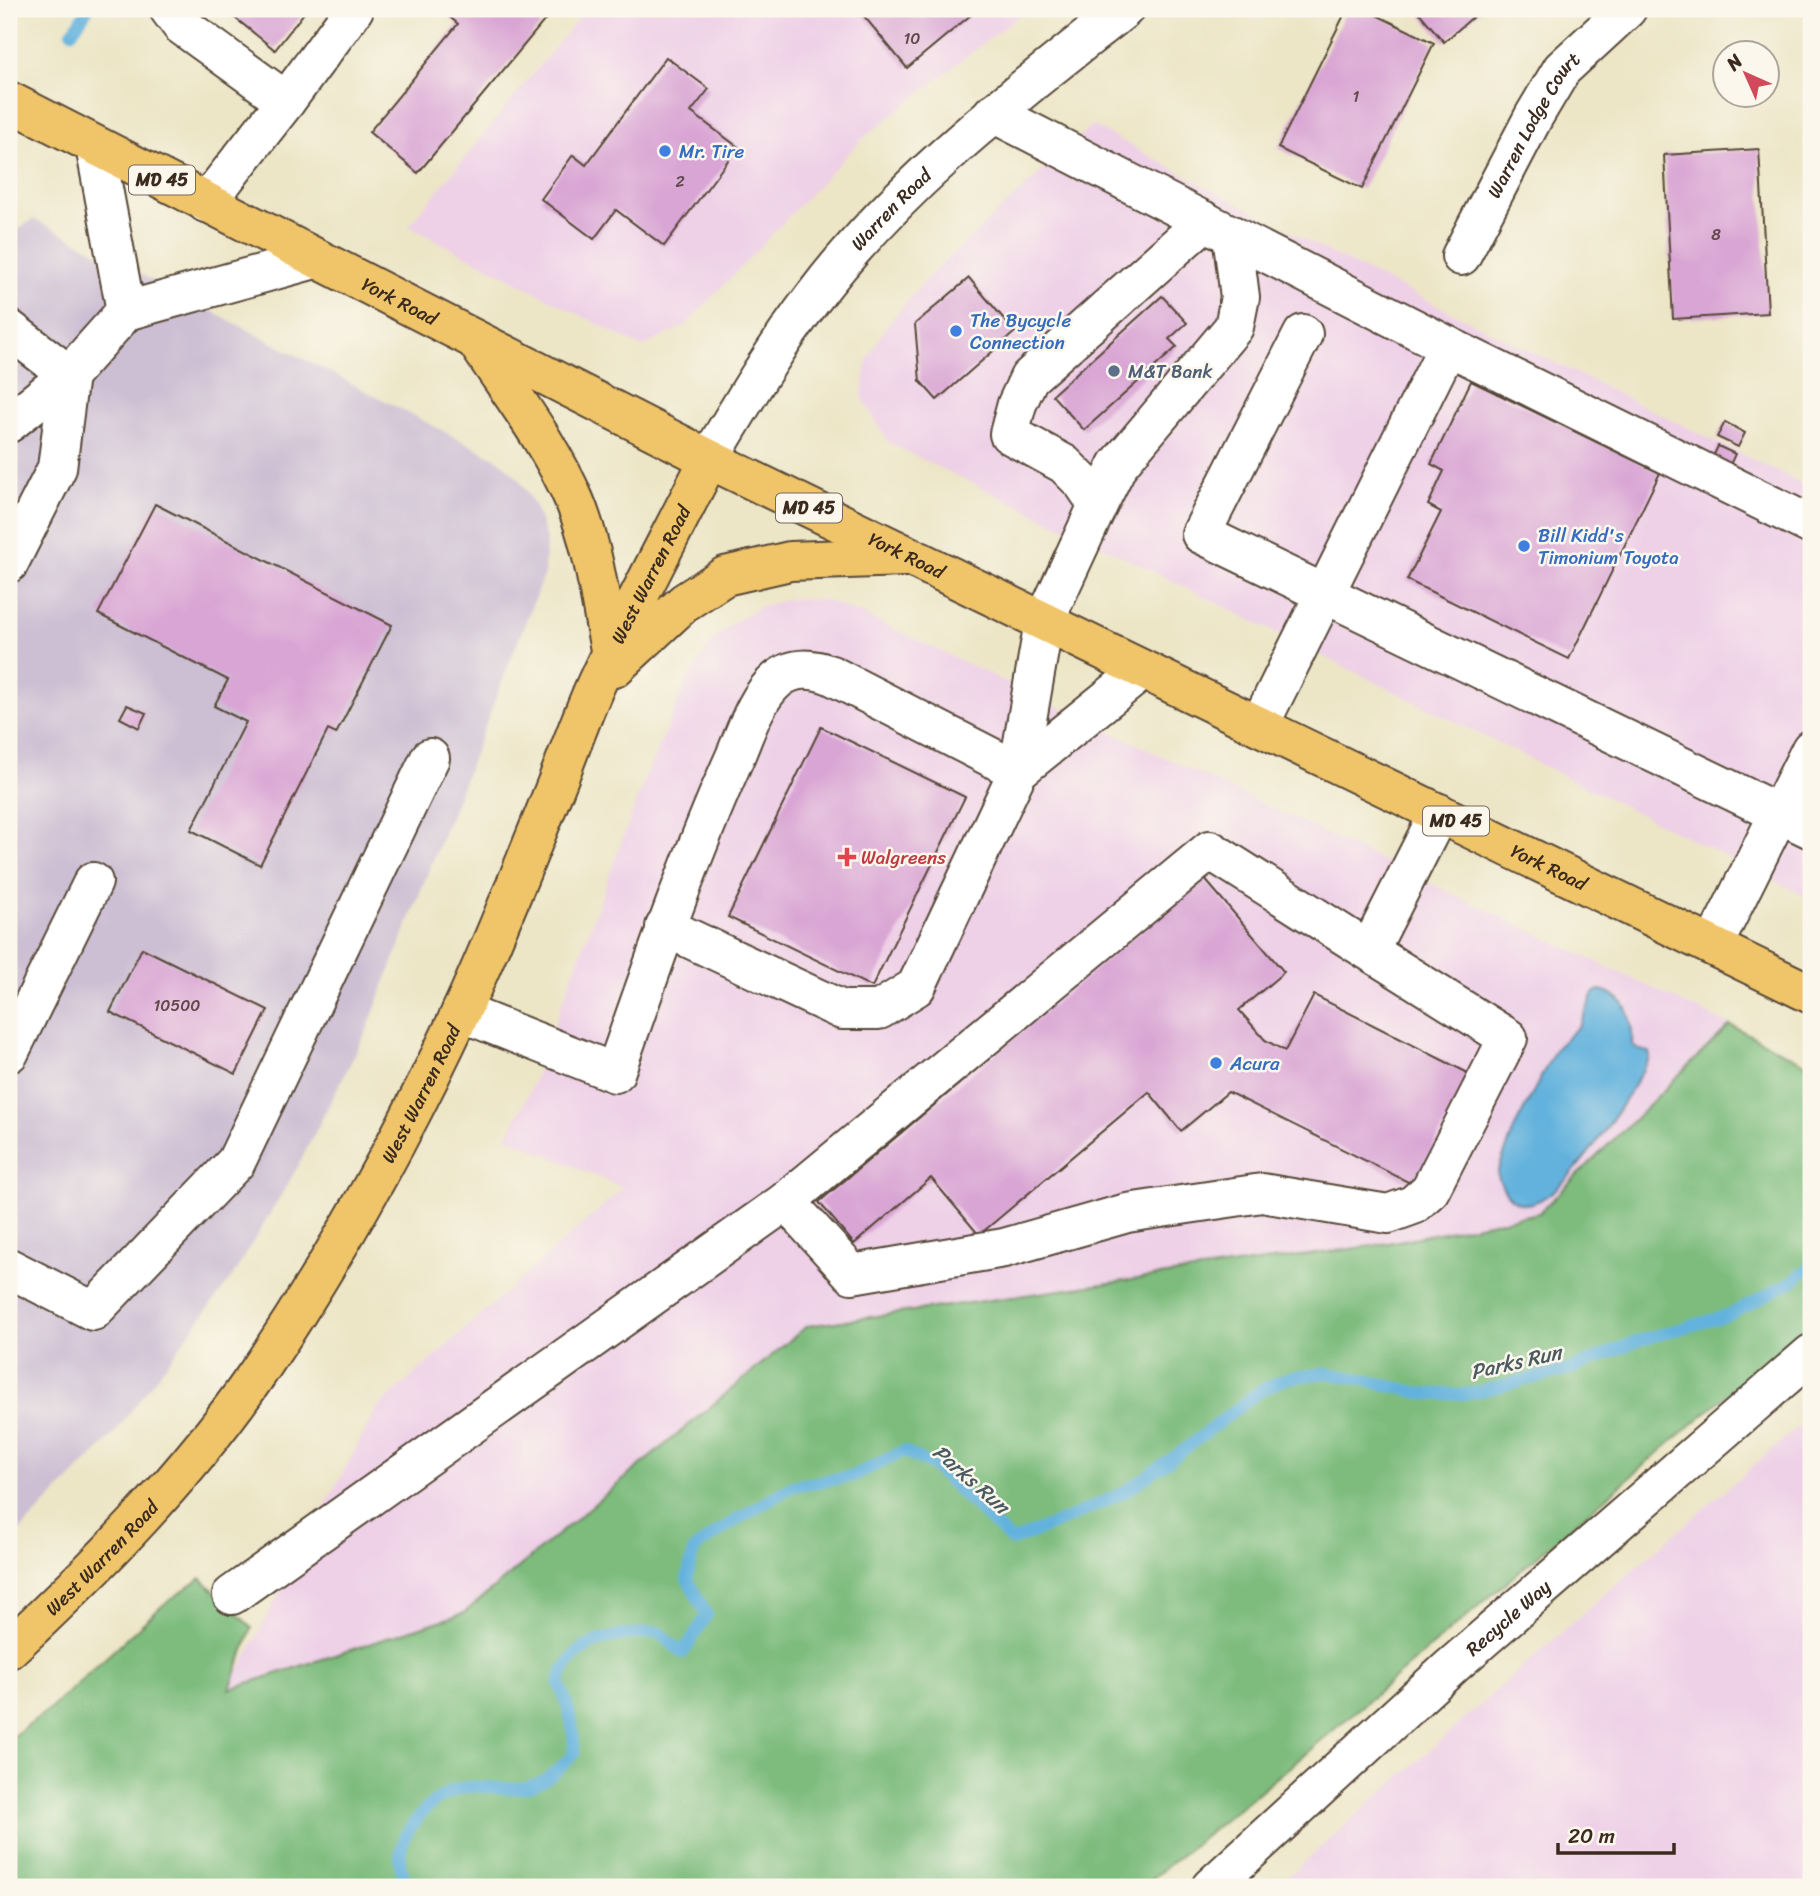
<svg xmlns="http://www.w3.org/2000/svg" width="1820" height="1896" font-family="Sriracha,sans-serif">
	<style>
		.built { fill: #eed0e7 }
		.industrial { fill: #ccbed3 }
		.forest { fill: #7dbc7d; stroke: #5c734e; stroke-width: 2 }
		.water { fill: #63b2dd; stroke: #4f6e7e; stroke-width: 2 }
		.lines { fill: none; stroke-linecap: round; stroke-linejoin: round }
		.stream { stroke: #63b2dd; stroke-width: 12 }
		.building { fill: #d9a5d4 }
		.minor-casing { stroke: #564637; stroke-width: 42 }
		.major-casing { stroke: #564637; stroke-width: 42 }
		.minor { stroke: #fff; stroke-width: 38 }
		.major { stroke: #f0c469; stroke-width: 38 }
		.shop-dot { fill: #3f7fe0; stroke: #fbf7ec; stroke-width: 2.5 }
		.service-dot { fill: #5c6f8a; stroke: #fbf7ec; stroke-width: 2.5 }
		.health-dot { fill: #e0444e; stroke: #fbf7ec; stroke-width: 2.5 }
		.labels { text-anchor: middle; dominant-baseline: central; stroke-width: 5; stroke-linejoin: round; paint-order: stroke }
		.number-label { font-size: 16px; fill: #62494c }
		.shield { fill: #fbf7ec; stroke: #75685c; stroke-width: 2 }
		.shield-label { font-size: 18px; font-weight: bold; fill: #3b2a1e }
		.street-label { font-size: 19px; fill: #3b2a1e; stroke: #fbf7ec }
		.shop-label { font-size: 19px; fill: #366cbe; stroke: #fbf7ec; text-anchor: start }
		.service-label { font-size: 19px; fill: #4e5e75; stroke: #fbf7ec; text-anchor: start }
		.health-label { font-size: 19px; fill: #be3a42; stroke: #fbf7ec; text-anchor: start }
		.water-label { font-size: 21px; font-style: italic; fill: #495a61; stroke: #fbf7ec }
	</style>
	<rect width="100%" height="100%" fill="#fbf7ec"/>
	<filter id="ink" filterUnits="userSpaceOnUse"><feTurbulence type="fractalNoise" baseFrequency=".0143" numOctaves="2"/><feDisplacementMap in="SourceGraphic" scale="14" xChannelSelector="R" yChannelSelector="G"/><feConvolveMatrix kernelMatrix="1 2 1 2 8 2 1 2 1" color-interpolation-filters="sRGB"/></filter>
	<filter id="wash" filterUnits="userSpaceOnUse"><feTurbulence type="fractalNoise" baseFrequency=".00686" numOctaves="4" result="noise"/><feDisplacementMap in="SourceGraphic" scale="28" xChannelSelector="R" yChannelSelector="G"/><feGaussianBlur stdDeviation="1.57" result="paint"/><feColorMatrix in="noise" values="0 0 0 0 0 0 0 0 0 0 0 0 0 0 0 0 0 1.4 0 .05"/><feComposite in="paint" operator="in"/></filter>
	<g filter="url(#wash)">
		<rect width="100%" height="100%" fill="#ece5c6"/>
		<!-- built -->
		<path class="built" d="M586,9H1027L862,139L685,326L642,347L409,226Z
			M1092,125L1332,254L1811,488V899L1102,546L889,443L862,398L867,361L885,328L928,277Z
			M790,599L824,600L862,614L1730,1025L1539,1213L1378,1245L807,1326L464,1613L229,1689L377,1408L623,1188L507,1137L530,1091L645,778L688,679L712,641L733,623L759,607Z
			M1811,1416V1887H1276L1597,1601Z"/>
		<!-- industrial -->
		<path class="industrial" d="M34,219L499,460L518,478L535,506L546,539L544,574L366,1032L297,1168L232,1277L113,1435L9,1542V235Z"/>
		<!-- forest -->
		<path class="forest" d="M1730,1025L1811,1066V1323L1297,1761L1142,1887H9V1739L51,1708L163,1605L201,1578L252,1628L230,1689L464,1613L807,1326L1378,1245L1539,1213Z"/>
		<!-- water -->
		<path class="water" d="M1600,990C1628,996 1633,1020 1632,1045L1639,1050L1649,1052L1650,1058C1632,1087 1529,1277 1497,1173L1515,1127L1556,1048L1580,1025L1594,993Z"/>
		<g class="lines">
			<!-- stream -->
			<path class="stream" d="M72,32L88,9
				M408,1887C407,1878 400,1871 400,1862C399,1829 435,1792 467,1787C487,1785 511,1792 531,1786C548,1781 562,1766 574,1754C575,1728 569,1706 559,1683C573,1636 615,1636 658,1632L683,1653L707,1615L687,1579L694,1549L733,1522L793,1486L853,1476L904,1451L933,1466L1012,1541L1067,1519L1126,1491L1177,1455L1261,1390L1288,1378L1326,1373L1360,1379L1425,1394H1468L1571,1369L1640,1340L1729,1315L1793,1281L1811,1266"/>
		</g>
		<g id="blocks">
			<!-- building -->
			<path class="building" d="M224,9H307L275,50Z
				M440,9H554L418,173L369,132L458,24Z
				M858,9H978L907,68Z
				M1347,9H1364L1434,43L1362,189L1278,148Z
				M1416,9H1482L1444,42Z
				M666,57L709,89L691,112L738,147L664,246L616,210L594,239L541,199L573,155L586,165Z
				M1759,149L1768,313L1673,319L1664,155Z
				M969,278L1015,332L937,400L920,381L915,324Z
				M1162,296L1187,323L1169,339L1177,347L1084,430L1052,395Z
				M1471,381L1660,473L1569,659L1407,580L1441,512L1428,505L1444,471L1431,464Z
				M1725,422L1745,433L1738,447L1717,437Z
				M1718,446L1735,454L1728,469L1711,461Z
				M155,504L392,625L336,734L328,730L260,865L191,830L246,722L214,706L228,680L98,614Z
				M127,705L146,713L139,728L120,718Z
				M821,727L965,797L872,987L728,917Z
				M1204,878L1284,972L1239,1010L1265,1040L1285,1051L1314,995L1470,1074L1414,1185L1228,1092L1181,1131L1149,1092L979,1235L931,1178L854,1244L819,1202Z
				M142,948L268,1010L236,1074L110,1012Z"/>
		</g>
	</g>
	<g filter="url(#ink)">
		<use href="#blocks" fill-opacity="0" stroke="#564637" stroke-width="2"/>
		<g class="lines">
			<defs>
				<g id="minor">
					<path d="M169,9L181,25L286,101"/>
					<path d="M993,113L1448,346"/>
					<path d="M95,146L126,311L315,259"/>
					<path d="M206,203L286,101L354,9"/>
					<path id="s1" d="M1461,256L1534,116L1562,69L1627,9"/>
					<path d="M9,329L69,375L57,468L9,563"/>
					<path d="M1303,334L1201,534L1811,829"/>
					<path d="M9,423L69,375L126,311"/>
					<path id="s2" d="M709,459C742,404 774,349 813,298C899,183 1013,97 1124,9"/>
					<path d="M1098,505L1083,483L1064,464L1009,434L1017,404L1029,378L1205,221"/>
					<path d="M1259,726L1448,346L1811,525"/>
					<path d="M1018,771L1143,670"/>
					<path d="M665,927L842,1010H879L916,987L1018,771L1044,622L1098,505L1118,465L1234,327L1240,297L1232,235"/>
					<path d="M1713,946L1811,749"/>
					<path d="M1369,951L1508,1038L1430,1190L1413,1205L1388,1214L1262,1193L1127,1213L1004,1248L852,1274L786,1201L1210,850L1369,951L1439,813"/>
					<path d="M461,1012L615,1073C652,967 688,862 734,759C745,734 755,699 777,680C793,666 813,668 831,675L1018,771"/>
					<path d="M9,1053L93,882"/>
					<path d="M9,1268L93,1311L236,1162L430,758"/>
					<path d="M232,1595L786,1201"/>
					<path id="s3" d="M1211,1887L1452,1666L1811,1354"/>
				</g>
				<g id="major">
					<path id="s4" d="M9,101L709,459L1811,994"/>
					<path d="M477,342C511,394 551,445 575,502C595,550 600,604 611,654"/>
					<path d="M614,668L685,602L725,576L790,561L904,557"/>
					<path id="s5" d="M9,1649C99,1565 187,1476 257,1374C334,1260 402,1139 460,1014C493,943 523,868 552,795C567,758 580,720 596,684C631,608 672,534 709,459"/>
				</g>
			</defs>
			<!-- minor casing -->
			<use href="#minor" class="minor-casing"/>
			<!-- major casing -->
			<use href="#major" class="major-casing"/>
			<!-- minor -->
			<use href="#minor" class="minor"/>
			<!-- major -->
			<use href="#major" class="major"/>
		</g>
	</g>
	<!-- markers -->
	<g class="shop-dot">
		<circle cx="665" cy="151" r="7"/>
		<circle cx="956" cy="331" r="7"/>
		<circle cx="1524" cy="546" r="7"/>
		<circle cx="1216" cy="1063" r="7"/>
	</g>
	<circle class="service-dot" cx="1114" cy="371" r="7"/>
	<path class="health-dot" d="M843.5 846.5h7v7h7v7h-7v7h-7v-7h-7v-7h7z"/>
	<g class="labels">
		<!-- number labels -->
		<g class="number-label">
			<text x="912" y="38">10</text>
			<text x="1356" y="96">1</text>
			<text x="680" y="181">2</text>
			<text x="1716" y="234">8</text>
			<text x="177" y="1005">10500</text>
		</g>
		<!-- shield labels -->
		<g class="shield">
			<rect x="129" y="165.5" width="66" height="29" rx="5"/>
			<rect x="776" y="493.5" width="66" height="29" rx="5"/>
			<rect x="1423" y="806.5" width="66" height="29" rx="5"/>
		</g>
		<g class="shield-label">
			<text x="162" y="180">MD 45</text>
			<text x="809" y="508">MD 45</text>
			<text x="1456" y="821">MD 45</text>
		</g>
		<!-- street labels -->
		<g class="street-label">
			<text stroke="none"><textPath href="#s1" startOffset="150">Warren Lodge Court</textPath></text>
			<text stroke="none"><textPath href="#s2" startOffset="310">Warren Road</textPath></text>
			<text stroke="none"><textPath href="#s4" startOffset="439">York Road</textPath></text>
			<text stroke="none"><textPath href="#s4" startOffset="1006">York Road</textPath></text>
			<text stroke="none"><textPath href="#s5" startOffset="1264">West Warren Road</textPath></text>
			<text stroke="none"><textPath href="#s4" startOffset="1720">York Road</textPath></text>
			<text stroke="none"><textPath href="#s5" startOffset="696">West Warren Road</textPath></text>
			<text stroke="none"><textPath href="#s5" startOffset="130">West Warren Road</textPath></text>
			<text stroke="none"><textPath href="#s3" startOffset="401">Recycle Way</textPath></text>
		</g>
		<!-- shop labels -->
		<g class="shop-label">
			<text x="679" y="151">Mr. Tire</text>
			<text x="970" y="320">The Bycycle<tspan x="970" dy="22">Connection</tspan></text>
			<text x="1538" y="535">Bill Kidd's<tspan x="1538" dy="22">Timonium Toyota</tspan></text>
			<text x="1230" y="1063">Acura</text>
		</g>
		<!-- service labels -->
		<g class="service-label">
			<text x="1128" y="371">M&amp;T Bank</text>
		</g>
		<!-- health labels -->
		<g class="health-label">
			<text x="861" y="857">Walgreens</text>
		</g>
		<!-- water labels -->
		<g class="water-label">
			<text transform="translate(1516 1362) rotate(-13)">Parks Run</text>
			<text transform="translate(971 1479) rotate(41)">Parks Run</text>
		</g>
	</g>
	<!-- margin -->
	<rect width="1820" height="1896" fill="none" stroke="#fbf7ec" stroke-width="35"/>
	<!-- north arrow -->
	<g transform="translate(1746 74) rotate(315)"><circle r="33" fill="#fbf7ec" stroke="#aea59a" stroke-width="2"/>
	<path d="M0-5L12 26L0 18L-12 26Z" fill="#d1495b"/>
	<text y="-10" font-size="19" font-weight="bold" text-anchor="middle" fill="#3b2a1e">N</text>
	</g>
	<!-- scale -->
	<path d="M1558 1843v10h116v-10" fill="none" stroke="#3b2a1e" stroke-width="3.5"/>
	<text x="1568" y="1843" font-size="21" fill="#3b2a1e" stroke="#fbf7ec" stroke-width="5" paint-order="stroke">20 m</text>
</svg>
